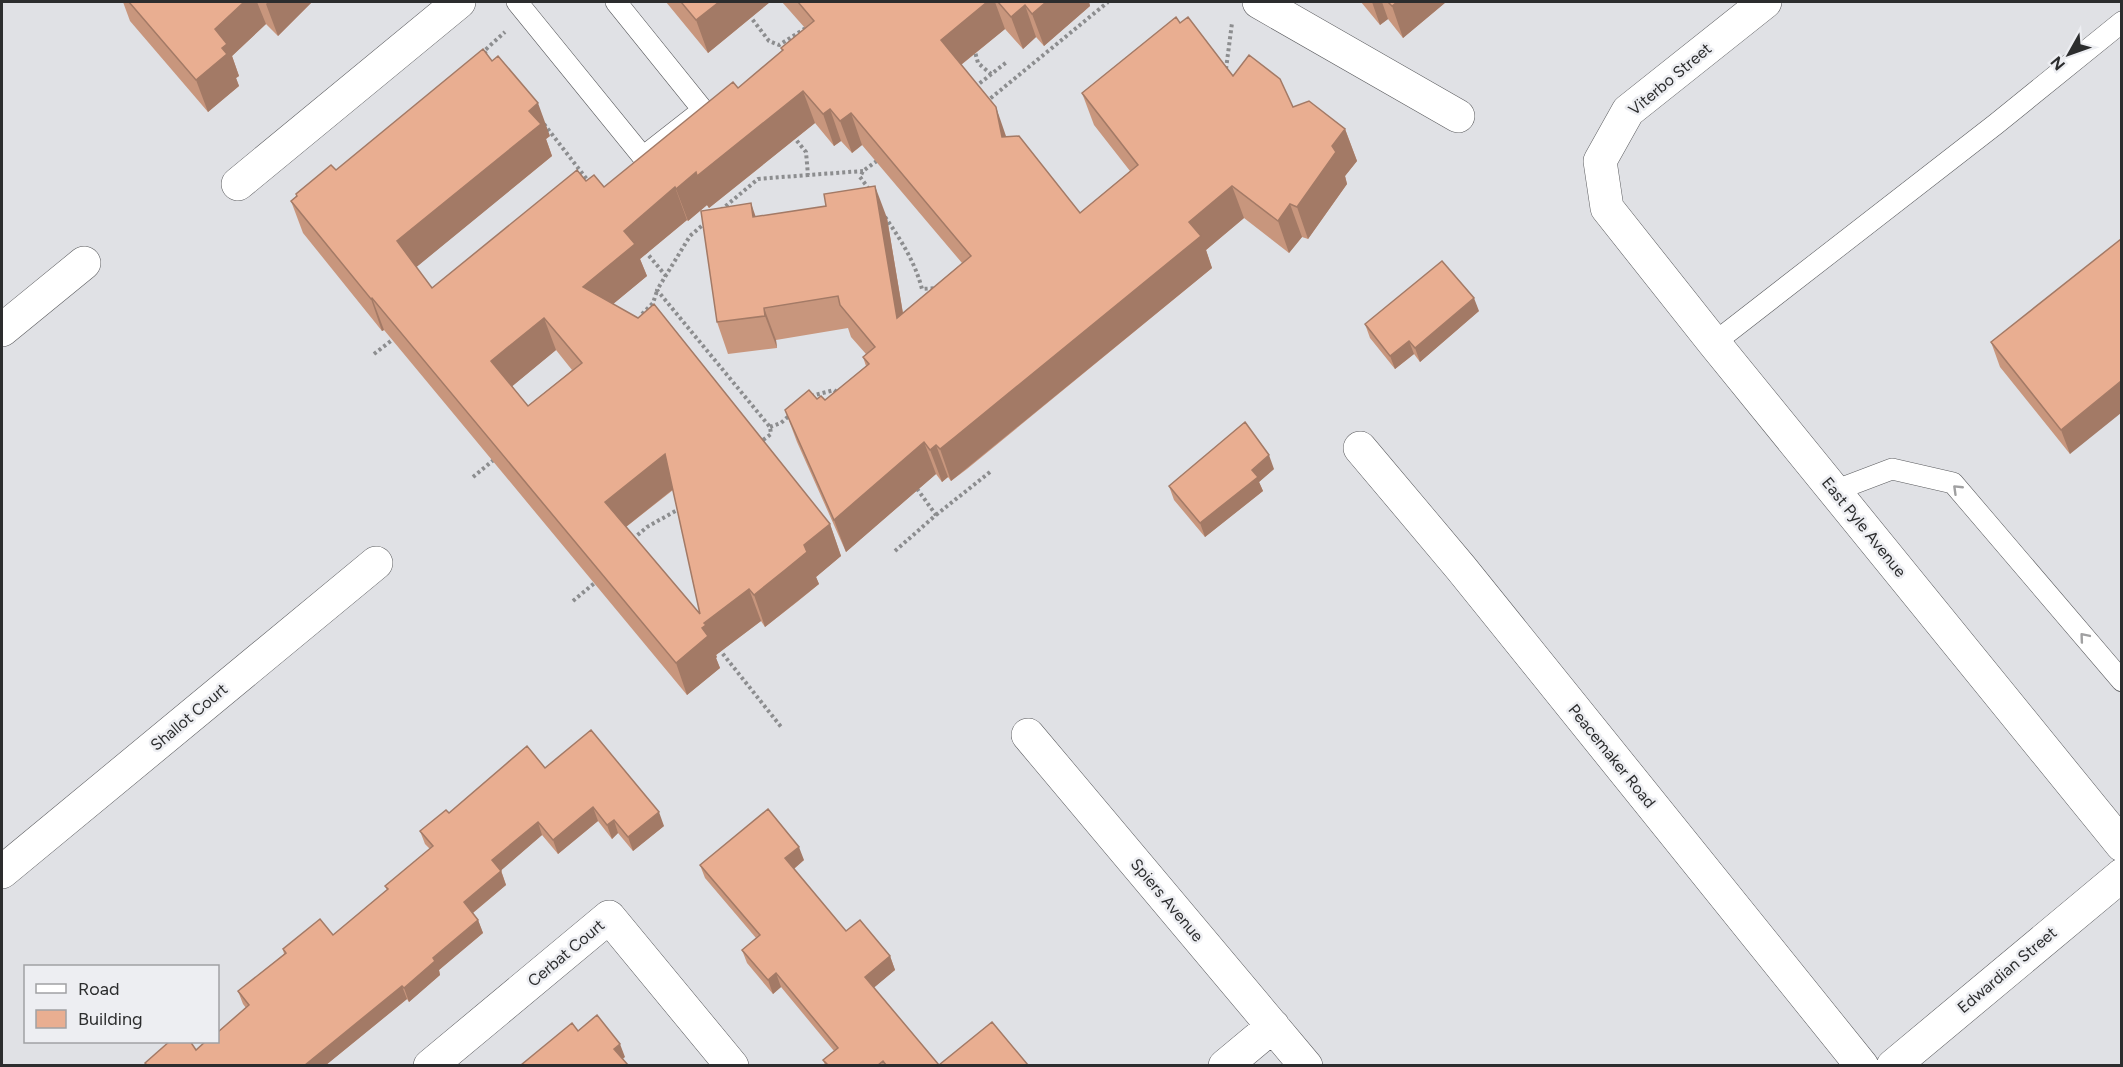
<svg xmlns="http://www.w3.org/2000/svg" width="2123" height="1067" font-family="Figtree,sans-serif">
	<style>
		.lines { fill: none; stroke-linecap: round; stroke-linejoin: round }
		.lane-casing { stroke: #5a5b5e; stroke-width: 22 }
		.street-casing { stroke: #5a5b5e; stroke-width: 34 }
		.path { stroke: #8c8d8f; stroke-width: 4; stroke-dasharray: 3 3; stroke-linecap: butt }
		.lane { stroke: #fff; stroke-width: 21 }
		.street { stroke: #fff; stroke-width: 33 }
		.wall { fill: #c8967d; fill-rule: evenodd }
		.shaded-wall { fill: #a37a66 }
		.building { fill: #e9ae91; stroke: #a37a66; stroke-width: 1.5; fill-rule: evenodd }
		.oneway { stroke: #a0a0a1 }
		.labels { text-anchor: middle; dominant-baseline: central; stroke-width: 5; stroke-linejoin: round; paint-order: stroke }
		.street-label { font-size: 16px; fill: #2c2d2e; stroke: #edeef2 }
	</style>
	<rect width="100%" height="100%" fill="#e0e1e5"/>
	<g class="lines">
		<defs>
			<path id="lane" d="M517,2L643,157L703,110L616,2
				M1714,343L1996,124L2122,22
				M1834,491L1892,469L1953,483L2122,681"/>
			<path id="street" d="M1259,2L1458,116
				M1765,2L1628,111L1600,161L1607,208L1714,343L2122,845
				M238,184L459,2
				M2,330L84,263
				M1360,448L1461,568L1862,1066
				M1028,735L1306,1066
				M2,872L376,563
				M430,1066L609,917L732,1066
				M1225,1066L1273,1026
				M1893,1066L2122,875"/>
		</defs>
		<!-- lane casing -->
		<use href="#lane" class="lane-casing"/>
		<!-- street casing -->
		<use href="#street" class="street-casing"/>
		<!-- path -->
		<path class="path" d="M749,15L769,41L779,45L809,26
			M974,48L978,63L991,74
			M486,54L484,51L505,32
			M1226,69L1232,23
			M975,87L1008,61
			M986,102L1108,2
			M544,124L589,182
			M793,136L806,152L808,175L863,171
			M869,189L860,177L863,171L878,160
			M721,210L758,179L808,175
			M885,217C901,240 915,262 922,289L937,288
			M706,222L690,236L657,290L770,427L771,434L759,443
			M645,251L666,276
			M642,314L653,303L657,291
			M374,354L396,337
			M811,396L834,390L838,393
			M770,427L781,423L790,415
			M473,477L496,458
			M936,515L990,472
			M633,539L647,527L679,509
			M895,551L936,515L915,486
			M573,601L597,581
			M719,649L782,728"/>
		<!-- lane -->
		<use href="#lane" class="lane"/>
		<!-- street -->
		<use href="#street" class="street"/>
	</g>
	<!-- wall -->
	<path class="wall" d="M123,2H312L278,36L266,24L232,56L239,76L236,78L239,86L208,112L130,21Z
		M666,2H770L708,53Z
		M782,2H1089L1090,6L1044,46L1036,37L1023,49L1005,29L961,65L1006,137L1080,213L1130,171L1094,125L1082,93L1180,23L1233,76L1293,107L1345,129L1357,161L1345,176L1347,184L1308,239L1302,237L1289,253L1244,218L1206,250L1212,268L967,469L951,481L948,477L942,482L936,474L846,552L797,442L785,410L817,399L825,400L866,366L863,357L866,354L851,337L848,328L776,340L777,348L728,354L717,322L756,217L887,218L903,313L962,263L862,145L852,153L841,141L834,146L815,123L709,208L707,205L688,221L687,220L640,259L647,276L613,304L830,524L841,556L816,577L819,584L797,602L765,627L761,621L716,655L717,657L716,658L720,668L687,695L384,330L382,331L303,233L291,201L296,196V194L336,170L550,136L546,139L552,156L416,267L432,288L586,181L604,187L738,88L782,51L781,48L805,28ZM556,350L572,370L528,406L512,386ZM673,490L700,614L626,527Z
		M1361,2H1446L1403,38L1388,19L1380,25Z
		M2121,239L2070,454L2000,367L1991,342Z
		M1479,311L1420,362L1414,354L1395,369L1370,338L1365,324Z
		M1274,469L1259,482L1263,491L1205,537L1174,500L1169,486Z
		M545,768L664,826L633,851L618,833L612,839L598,821L558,854L542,835L501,870L506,885L473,913L478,920L483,933L439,970L440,975L409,1002L407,999L326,1065H146L145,1063L196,1050L246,1008L243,1004L238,991L284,954L283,949L333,935L387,890L385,886L430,849L425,844L420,831L449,813Z
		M804,860L794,869L846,931L890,956L895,970L873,988L939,1065H825L823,1060L834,1051L781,987L773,994L747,963L742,950L756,938L705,878L700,865Z"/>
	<!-- shaded-wall -->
	<path class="shaded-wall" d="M244,2H257L266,24L232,56L239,76L236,78L239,86L208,112L196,80L215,29Z
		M268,2H312L278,36L266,4Z
		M719,2H770L708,53L696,20Z
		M987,2H995L1005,29L952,72L941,40Z
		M1046,2H1089L1090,6L1044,46L1032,14Z
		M1372,2H1382L1388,19L1380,25Z
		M1397,2H1446L1403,38L1392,6Z
		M1025,5L1036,37L1023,49L1011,17Z
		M803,91L815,123L709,208L707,205L688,221L676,189L696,172Z
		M538,103L550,136L546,139L552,156L408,274L397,241L529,111Z
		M996,107L1007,139L1002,137Z
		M830,109L841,141L834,146L823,114Z
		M851,113L862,145L852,153L840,121Z
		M1345,129L1357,161L1345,176L1347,184L1308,239L1297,207L1332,146Z
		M875,186L887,218L909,350L897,318Z
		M1232,186L1244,218L1206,250L1212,268L951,481L940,449L1189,222Z
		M675,187L687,220L640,259L647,276L595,319L583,287L624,231Z
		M751,203L762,235L753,217Z
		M1290,204L1302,237L1289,253L1278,221Z
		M372,298L384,330L382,331L371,299Z
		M1474,298L1479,311L1420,362L1415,348Z
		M764,308L776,340L777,348L765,316Z
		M544,318L556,350L503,394L491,361Z
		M1409,341L1414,354L1395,369L1390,356Z
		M2121,381V413L2070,454L2061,430Z
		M924,442L936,474L846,552L834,520Z
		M936,445L948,477L942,482L930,450Z
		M665,454L677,486L617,534L605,502Z
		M1269,455L1274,469L1259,482L1263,491L1205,537L1200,523L1252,470Z
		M830,524L841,556L816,577L819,584L765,627L754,595L804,545Z
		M749,589L761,621L716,655L717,657L716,658L720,668L687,695L676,663L704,623Z
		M593,807L598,821L558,854L553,840Z
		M659,812L664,826L633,851L628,837Z
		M614,820L618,833L612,839L607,825Z
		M538,822L542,835L497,874L492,860Z
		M799,847L804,860L790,872L785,858Z
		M501,871L506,885L469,916L464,902Z
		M478,920L483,933L439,970L440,975L409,1002L404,988L433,958Z
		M890,956L895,970L870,991L865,977Z
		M776,973L781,987L773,994L768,980Z
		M402,986L407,999L326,1065H305Z
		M620,1044L625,1057L619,1062L614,1049Z"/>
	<!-- building -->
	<path class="building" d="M129,2H244L215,29L227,44L222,48L227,54L196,80Z
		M681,2H719L696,20Z
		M798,2H987L941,40L996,107L1002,137L1019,136L1080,213L1138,165L1082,93L1176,17L1180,23L1188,17L1233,76L1249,55L1280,79L1293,107L1309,101L1345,129L1332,146L1336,152L1297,207L1290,204L1278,221L1232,186L1189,222L1201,236L955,437L940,449L936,445L930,450L924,442L834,520L785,410L809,390L817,399L821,396L825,400L869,364L863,357L875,347L840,305L838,296L764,308L765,316L717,322L701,211L751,203L753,217L826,206L824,194L875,186L897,318L971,256L851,113L840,121L830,109L823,114L803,91L697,176L696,172L676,189L675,187L624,231L635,244L583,287L638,318L654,304L830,524L804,545L807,552L785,570L754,595L749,589L704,623L706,625L702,628L708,636L676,663L372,298L371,299L291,201L297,196L296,194L331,165L336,170L483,49L492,61L498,56L538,103L529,111L541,124L397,241L432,288L577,170L586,181L594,175L604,187L733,82L738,88L783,50L781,48L814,21ZM544,318L582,363L528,406L491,361ZM665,454L700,614L605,502Z
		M998,2H1046L1032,14L1025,5L1011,17Z
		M1388,2H1397L1392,6Z
		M2121,239V381L2061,430L1991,342Z
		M1442,261L1474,298L1415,348L1409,341L1390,356L1365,324Z
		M1245,422L1269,455L1252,470L1258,477L1200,523L1169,486Z
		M591,730L659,812L628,837L614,820L607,825L593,807L553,840L538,822L492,860L501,871L464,902L478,920L433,958L435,961L404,988L402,986L305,1065H147L145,1063L170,1041H190L196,1050L206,1041H218V1032L249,1005L238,991L286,953L283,949L320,919L333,935L388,889L385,886L433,846L420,831L446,810L449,813L527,746L545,768Z
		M768,809L799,847L785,858L846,931L860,920L890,956L865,977L939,1065H886L883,1061L878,1065H828L823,1060L838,1048L776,973L768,980L742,950L760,935L700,865Z
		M597,1015L620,1044L614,1049L628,1065H521L572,1023L578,1031Z
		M992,1022L1028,1065H939Z"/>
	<!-- one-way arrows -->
	<defs><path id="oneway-chevron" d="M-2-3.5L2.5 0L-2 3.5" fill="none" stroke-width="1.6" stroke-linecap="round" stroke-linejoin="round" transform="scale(1.5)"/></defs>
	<g class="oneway">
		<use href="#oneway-chevron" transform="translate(1957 489) rotate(-136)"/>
		<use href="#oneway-chevron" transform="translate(2084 637) rotate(-130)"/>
	</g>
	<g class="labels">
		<!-- street labels -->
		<g class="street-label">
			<text transform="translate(1670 79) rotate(-40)">Viterbo Street</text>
			<text transform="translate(1864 527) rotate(51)">East Pyle Avenue</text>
			<text transform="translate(189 717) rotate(-40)">Shallot Court</text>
			<text transform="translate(1612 756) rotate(51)">Peacemaker Road</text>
			<text transform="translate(1167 900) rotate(50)">Spiers Avenue</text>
			<text transform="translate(566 953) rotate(-40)">Cerbat Court</text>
			<text transform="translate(2007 970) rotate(-40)">Edwardian Street</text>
		</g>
	</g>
	<!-- border -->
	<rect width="2123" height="1067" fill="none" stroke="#2c2d2e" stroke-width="6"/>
	<!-- legend -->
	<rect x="24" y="965" width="195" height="78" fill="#edeef2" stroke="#a0a1a4" stroke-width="1.5"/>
	<rect x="36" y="984" width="30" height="9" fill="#ffffff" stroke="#a0a1a4" stroke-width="1.5"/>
	<text x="78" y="995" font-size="18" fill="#2c2d2e">Road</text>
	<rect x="36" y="1010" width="30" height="18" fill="#e9ae91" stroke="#a0a1a4" stroke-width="1.5"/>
	<text x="78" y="1025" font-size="18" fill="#2c2d2e">Building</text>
	<!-- north arrow -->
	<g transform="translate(2069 54) rotate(230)" stroke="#edeef2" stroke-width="4.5" paint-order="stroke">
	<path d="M0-4.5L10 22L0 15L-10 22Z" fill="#2c2d2e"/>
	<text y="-9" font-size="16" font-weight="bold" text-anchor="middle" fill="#2c2d2e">N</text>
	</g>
</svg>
